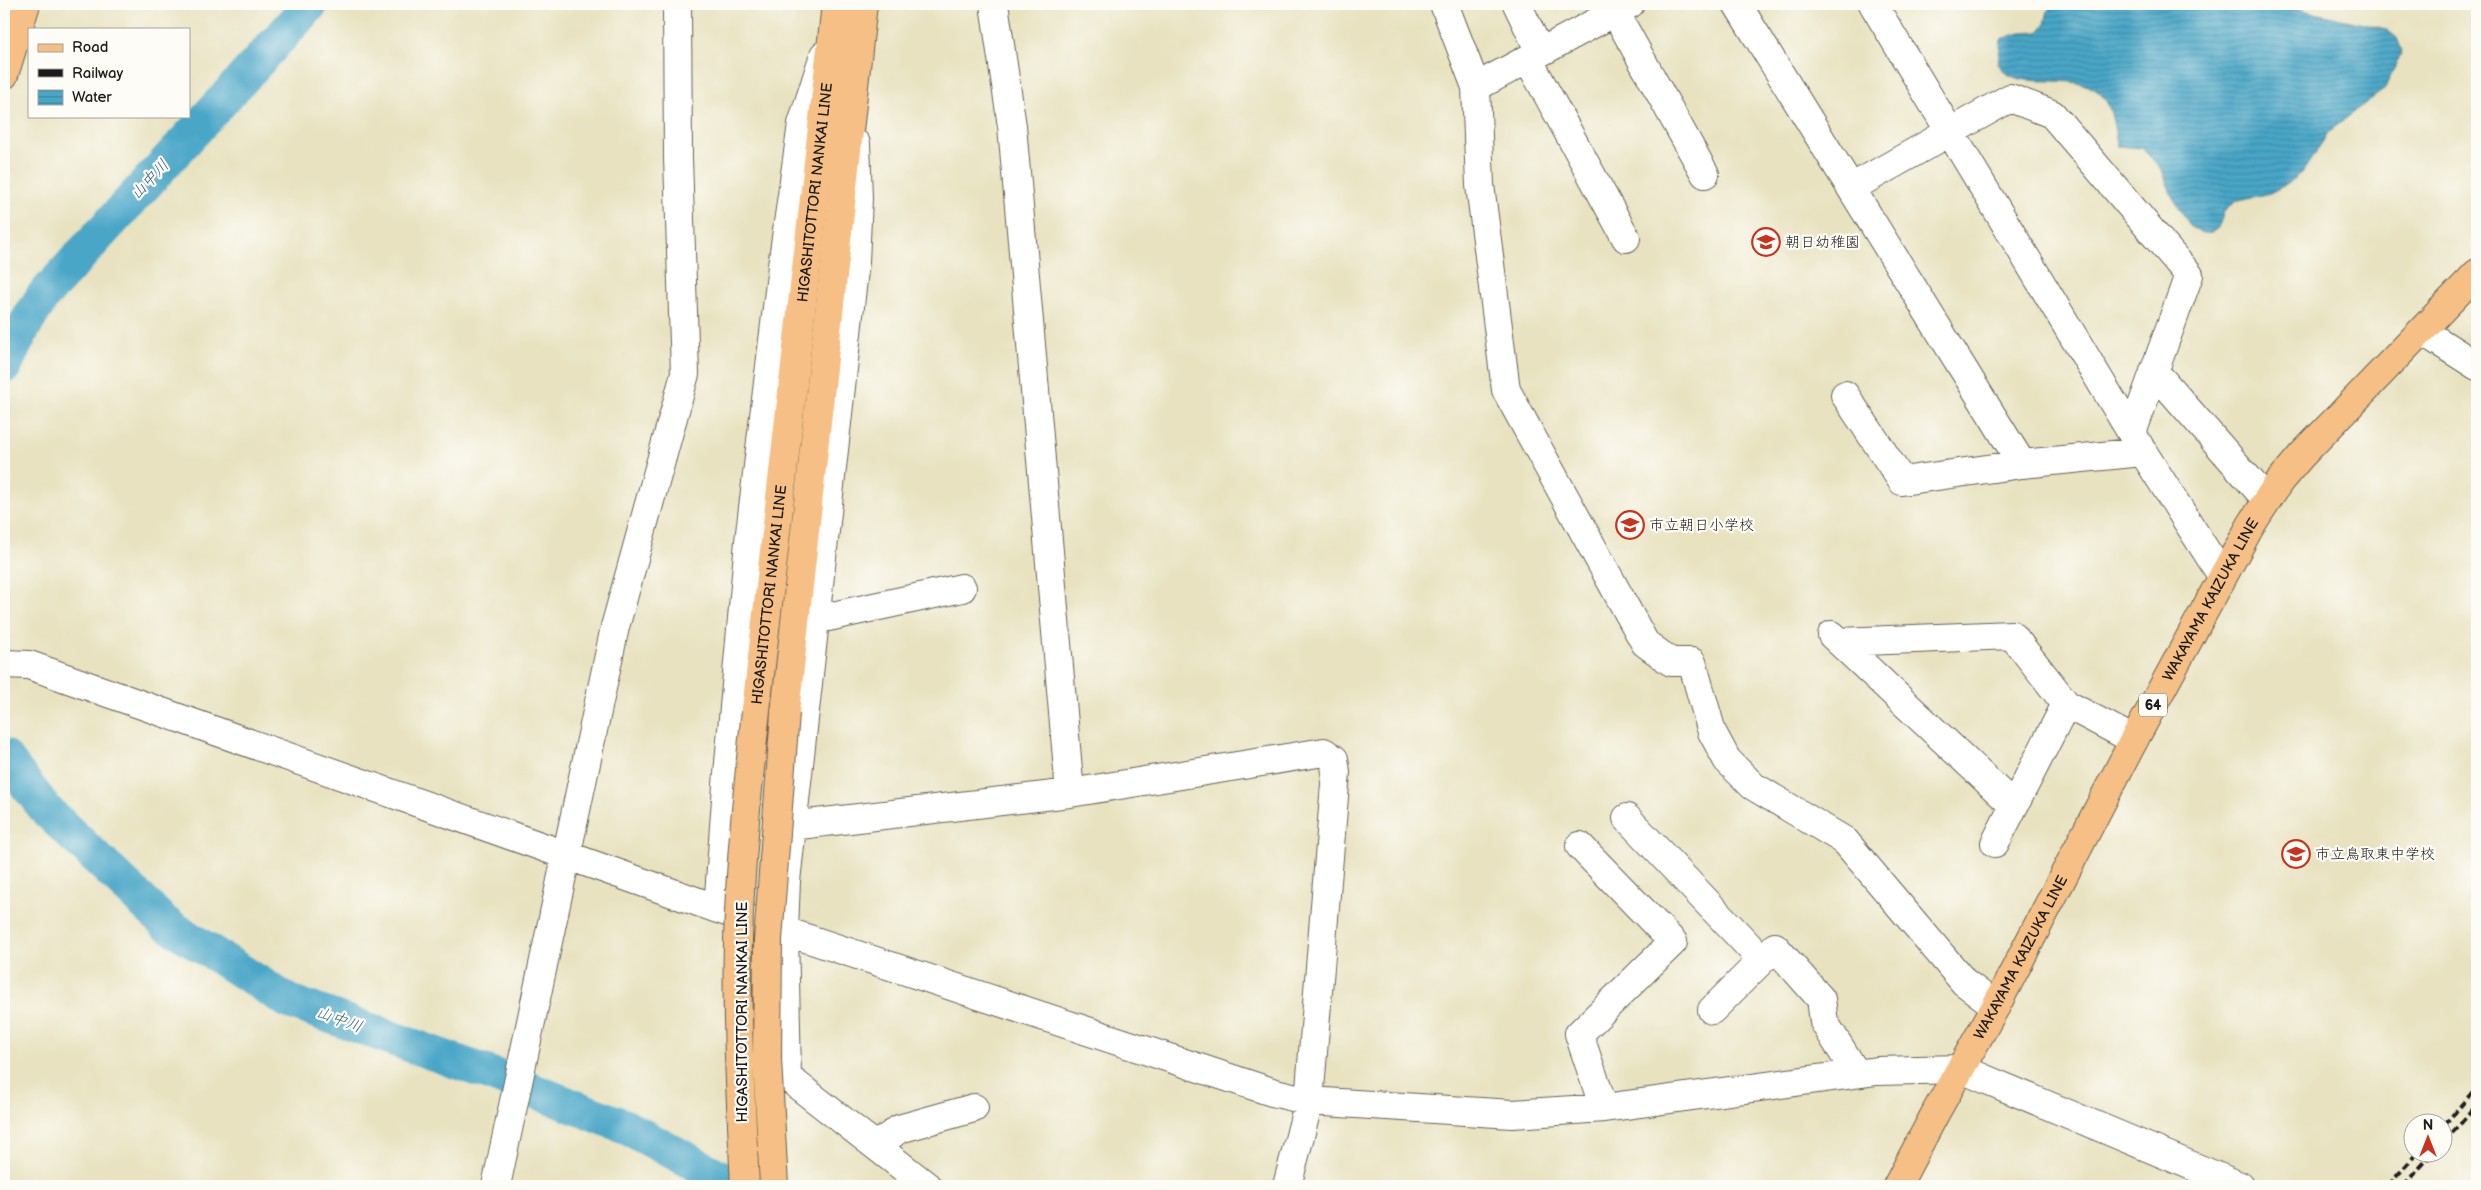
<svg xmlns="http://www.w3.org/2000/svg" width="2481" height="1190" font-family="'Balsamiq Sans','Klee One',sans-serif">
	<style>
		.water { fill: url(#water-rules); stroke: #326172 }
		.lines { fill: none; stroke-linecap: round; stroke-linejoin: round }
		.river { stroke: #48a6c7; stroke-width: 35 }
		.minor-casing { stroke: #636155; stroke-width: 30 }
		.major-casing { stroke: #636155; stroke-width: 30 }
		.highway-casing { stroke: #636155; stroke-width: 30 }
		.minor { stroke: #fff; stroke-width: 28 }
		.major { stroke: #f5bf86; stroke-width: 28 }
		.highway { stroke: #f5bf86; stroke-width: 28 }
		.rail { stroke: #1c1c1c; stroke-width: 4; stroke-dasharray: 8 4; stroke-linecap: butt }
		.major-bridge-casing { stroke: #636155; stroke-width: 30; stroke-linecap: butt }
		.major-bridge { stroke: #f5bf86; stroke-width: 28 }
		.labels { text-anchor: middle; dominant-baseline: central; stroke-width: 4.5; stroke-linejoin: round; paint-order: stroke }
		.shield { fill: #fdfcf7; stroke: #605f5e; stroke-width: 1 }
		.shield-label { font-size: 14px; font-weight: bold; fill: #1c1c1c }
		.street-label { font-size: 15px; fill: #1c1c1c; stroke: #fdfcf7 }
		.poi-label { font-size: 15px; fill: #1c1c1c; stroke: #fdfcf7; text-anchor: start }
		.water-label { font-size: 16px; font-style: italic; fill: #326172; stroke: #fdfcf7 }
	</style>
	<defs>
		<pattern id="water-rules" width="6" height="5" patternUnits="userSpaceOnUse" patternTransform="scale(1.25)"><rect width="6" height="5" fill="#48a6c7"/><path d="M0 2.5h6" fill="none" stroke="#3b86a1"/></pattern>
	</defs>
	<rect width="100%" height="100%" fill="#fdfcf7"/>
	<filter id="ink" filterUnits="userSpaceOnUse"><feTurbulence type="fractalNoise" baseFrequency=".02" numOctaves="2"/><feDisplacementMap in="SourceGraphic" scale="10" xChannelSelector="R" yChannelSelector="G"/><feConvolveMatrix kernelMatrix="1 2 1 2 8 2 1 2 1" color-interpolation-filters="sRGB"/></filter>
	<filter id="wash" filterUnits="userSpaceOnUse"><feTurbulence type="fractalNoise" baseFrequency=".0096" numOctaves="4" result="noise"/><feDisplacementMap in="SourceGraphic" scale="20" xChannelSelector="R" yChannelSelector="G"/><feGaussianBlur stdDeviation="1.12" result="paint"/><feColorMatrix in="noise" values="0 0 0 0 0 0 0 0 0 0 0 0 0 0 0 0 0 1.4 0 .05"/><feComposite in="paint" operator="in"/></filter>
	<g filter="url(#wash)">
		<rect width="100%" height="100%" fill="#e8e2c0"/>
		<!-- water -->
		<path class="water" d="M2056,4H2275L2386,29L2397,38L2402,51L2385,89L2345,118L2327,135L2304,170L2289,183L2270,193L2235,201L2224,212L2219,226L2210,233L2202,234L2191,227L2172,196L2162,170L2142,148L2117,146C2115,132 2113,114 2106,101C2087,69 2036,89 2009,75C2005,73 2001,67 1998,64L2001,39L2020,33L2039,32L2045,24L2048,10Z"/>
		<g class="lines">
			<!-- river -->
			<path class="river" d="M4,367L22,330L43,296L311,4
				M4,756L47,811L165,923L288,1001L488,1073L624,1126L737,1186"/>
		</g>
	</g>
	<g filter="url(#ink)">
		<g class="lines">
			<defs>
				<path id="minor" d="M994,4L1012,126L1070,793
					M1444,4L1476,87L1480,185L1506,390L1645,643L1671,662H1692L1712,732L1727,760L1753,786L1845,841L1964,982L1996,1006
					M1517,4L1540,52
					M1737,4L2022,464
					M1873,4L2143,452L2222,576
					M1615,12L1705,174
					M1528,59L1626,238
					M1476,87L1630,4
					M856,144L858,198L855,261L786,881L784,930L787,1077L927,1186
					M1851,188L2010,98L2052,114L2189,275L2132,433
					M2422,331L2477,366
					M2154,371L2267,500
					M1845,395L1902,481L2022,464L2143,452
					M814,620L962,588
					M1832,635L2014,806
					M1840,642L2012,635L2066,704L2134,740
					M4,664L29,665L718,909L727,785L749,541L782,266L802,124L824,55
					M1627,818L1762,960
					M791,826L1070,793L1324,752L1334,759L1336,772L1309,1101L1287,1186
					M1995,843L2066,704
					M1580,846L1673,942L1579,1034L1604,1108
					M718,909L1272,1092L1309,1101L1512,1114L1604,1108L1877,1071L1961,1069L2240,1186
					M1712,1010L1775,947L1821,999L1824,1022L1856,1073
					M876,1146L899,1129L974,1108
					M496,1186L615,627L685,374L678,158L677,4"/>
				<g id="major">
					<path id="s1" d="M756,710L836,4"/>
					<path d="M785,713L863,4"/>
					<path id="s2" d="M1897,1186L1937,1110L1996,1006L2134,740L2251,525L2279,482L2301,456L2477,273"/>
				</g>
				<path id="highway" d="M4,75L26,4"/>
			</defs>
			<!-- minor casing -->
			<use href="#minor" class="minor-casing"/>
			<!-- major casing -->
			<use href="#major" class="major-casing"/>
			<!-- highway casing -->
			<use href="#highway" class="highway-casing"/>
			<!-- minor -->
			<use href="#minor" class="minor"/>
			<!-- major -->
			<use href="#major" class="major"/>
			<!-- highway -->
			<use href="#highway" class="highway"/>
			<!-- rail -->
			<path class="rail" d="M2444,1125L2477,1087
				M2444,1142L2477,1105
				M2388,1186L2418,1152
				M2403,1186L2434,1152"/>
			<defs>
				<path id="major-bridge" d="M745,1186C741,1104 736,1022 738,940C740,863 748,786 756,710
					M774,1186L767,1059L768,940L785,713"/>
			</defs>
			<!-- major-bridge casing -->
			<use href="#major-bridge" class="major-bridge-casing"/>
			<!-- major-bridge -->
			<use href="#major-bridge" class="major-bridge"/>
		</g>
	</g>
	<!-- icons -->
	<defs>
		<symbol id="school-ring" viewBox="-11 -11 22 22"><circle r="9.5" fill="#fdfcf7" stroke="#c8321e" stroke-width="1.5"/><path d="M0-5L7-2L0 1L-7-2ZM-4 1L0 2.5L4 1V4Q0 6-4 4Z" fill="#c8321e"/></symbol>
	</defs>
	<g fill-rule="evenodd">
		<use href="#school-ring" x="1750" y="226" width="32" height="32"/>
		<use href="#school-ring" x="1614" y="509" width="32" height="32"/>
		<use href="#school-ring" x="2280" y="838" width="32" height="32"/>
	</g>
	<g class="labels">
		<!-- shield labels -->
		<rect class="shield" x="2139" y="693.5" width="28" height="23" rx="4"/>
		<g class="shield-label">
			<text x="2153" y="705">64</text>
		</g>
		<!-- street labels -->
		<g class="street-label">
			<text stroke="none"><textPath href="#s1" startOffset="521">HIGASHITOTTORI NANKAI LINE</textPath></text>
			<text stroke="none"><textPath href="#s1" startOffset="116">HIGASHITOTTORI NANKAI LINE</textPath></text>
			<text stroke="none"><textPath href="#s2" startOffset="665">WAKAYAMA KAIZUKA LINE</textPath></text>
			<text stroke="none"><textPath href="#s2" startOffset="260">WAKAYAMA KAIZUKA LINE</textPath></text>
			<text transform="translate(742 1012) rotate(-90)">HIGASHITOTTORI NANKAI LINE</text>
		</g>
		<!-- poi labels -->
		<g class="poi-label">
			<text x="1785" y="242">朝日幼稚園</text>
			<text x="1649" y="525">市立朝日小学校</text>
			<text x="2315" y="854">市立鳥取東中学校</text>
		</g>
		<!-- water labels -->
		<g class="water-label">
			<text transform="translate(150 180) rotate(-47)">山中川</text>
			<text transform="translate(339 1020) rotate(20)">山中川</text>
		</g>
	</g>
	<!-- margin -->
	<rect width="2481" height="1190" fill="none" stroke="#fdfcf7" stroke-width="20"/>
	<!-- legend -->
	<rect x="28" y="28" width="162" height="90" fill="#fdfcf7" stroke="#a3a29f"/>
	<rect x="38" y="44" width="25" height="8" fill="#f5bf86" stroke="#a3a29f"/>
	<text x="72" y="52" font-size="15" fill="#1c1c1c">Road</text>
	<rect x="38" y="69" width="25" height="8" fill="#1c1c1c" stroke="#a3a29f"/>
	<text x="72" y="78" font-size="15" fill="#1c1c1c">Railway</text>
	<rect x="38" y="90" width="25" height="15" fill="url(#water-rules)" stroke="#a3a29f"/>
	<text x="72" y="102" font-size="15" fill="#1c1c1c">Water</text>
	<!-- north arrow -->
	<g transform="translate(2428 1138)"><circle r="24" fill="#fdfcf7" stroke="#a3a29f"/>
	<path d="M0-4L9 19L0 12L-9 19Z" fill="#c8321e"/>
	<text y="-8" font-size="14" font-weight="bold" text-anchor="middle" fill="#1c1c1c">N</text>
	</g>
</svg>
